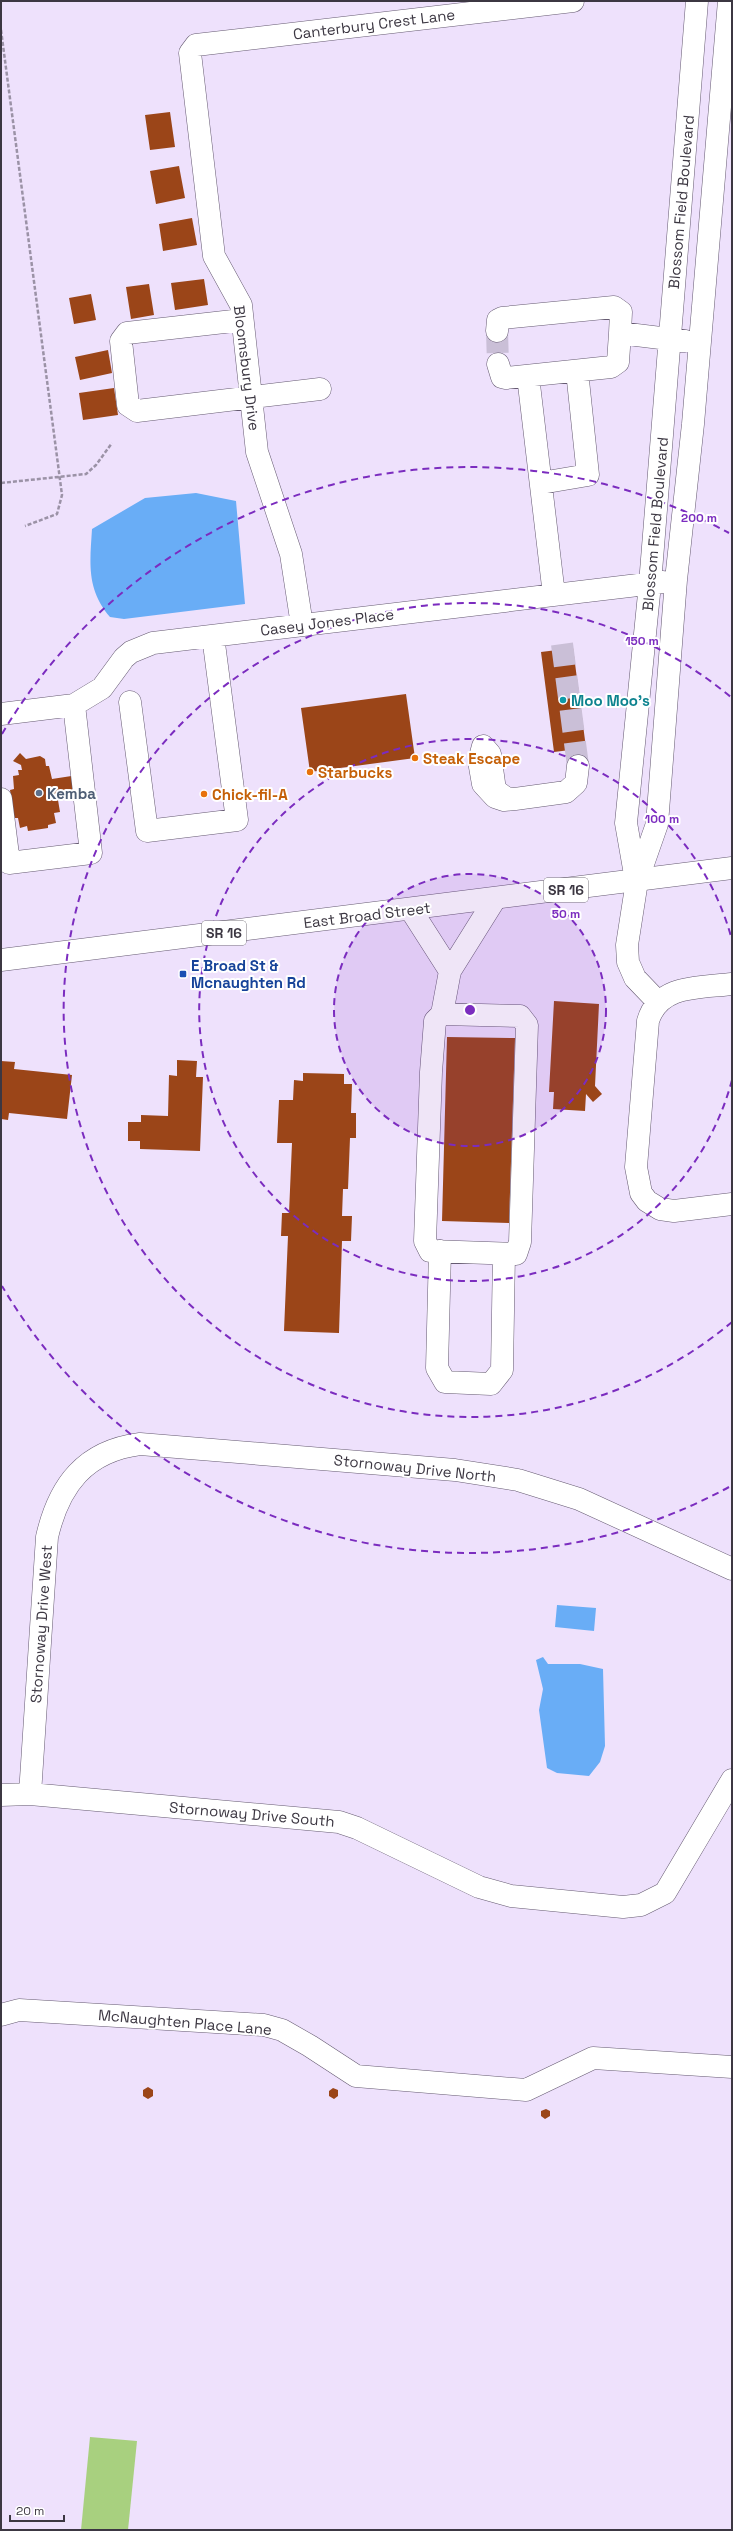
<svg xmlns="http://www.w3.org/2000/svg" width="733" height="2531" font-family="'Space Grotesk',sans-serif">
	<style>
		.green { fill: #a8d07f }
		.water { fill: #69adf6 }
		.building { fill: #9b4518 }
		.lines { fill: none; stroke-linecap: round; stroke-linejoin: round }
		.minor-tunnel { stroke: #cabfd7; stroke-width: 22; stroke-dasharray: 22 11; stroke-linecap: butt }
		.minor-casing { stroke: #655a71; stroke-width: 23 }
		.highway-casing { stroke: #655a71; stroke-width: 23 }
		.path { stroke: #9b92a6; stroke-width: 2.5; stroke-dasharray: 4 2; stroke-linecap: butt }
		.minor { stroke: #fff; stroke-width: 22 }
		.highway { stroke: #fff; stroke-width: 22 }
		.ring { fill: none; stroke: #7b2cbf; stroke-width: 2; stroke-dasharray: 7 5 }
		.culture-dot { fill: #0f9aa8; stroke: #fff; stroke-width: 1.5 }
		.food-dot { fill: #e8710a; stroke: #fff; stroke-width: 1.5 }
		.service-dot { fill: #5c6f8a; stroke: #fff; stroke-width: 1.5 }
		.transit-dot { fill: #1a4fb4; stroke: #fff; stroke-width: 1.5 }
		.labels { text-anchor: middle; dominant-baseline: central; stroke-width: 4; stroke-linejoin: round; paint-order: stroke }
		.shield { fill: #fff; stroke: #76737b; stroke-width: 1 }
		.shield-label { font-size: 14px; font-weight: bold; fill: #3c3742 }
		.street-label { font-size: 15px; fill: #3c3742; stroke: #fff }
		.culture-label { font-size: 15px; font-weight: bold; fill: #0d838f; stroke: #fff; text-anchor: start }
		.food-label { font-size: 15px; font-weight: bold; fill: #c56008; stroke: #fff; text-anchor: start }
		.service-label { font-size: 15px; font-weight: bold; fill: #4e5e75; stroke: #fff; text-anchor: start }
		.transit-label { font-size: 15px; font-weight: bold; fill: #164399; stroke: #fff; text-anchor: start }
		.centre { fill: #7b2cbf; stroke: #fff; stroke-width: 2 }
		.ring-label { font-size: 12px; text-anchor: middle; font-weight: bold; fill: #7b2cbf; stroke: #fff; stroke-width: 4; stroke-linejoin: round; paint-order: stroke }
	</style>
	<rect width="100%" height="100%" fill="#eee1fc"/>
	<!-- green -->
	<path class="green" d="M90,2437L137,2441L128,2530H81Z"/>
	<!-- water -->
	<path class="water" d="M196,493L236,501L245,604L124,619L110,617C86,589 90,562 92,529L145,498Z
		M557,1605L596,1608L594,1631L555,1627Z
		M543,1657L548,1664H580L603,1669L605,1746L600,1762L589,1776L557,1773L547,1768L539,1710L543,1689L536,1660Z"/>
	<!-- building -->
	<path class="building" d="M170,112L175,147L150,150L145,115Z
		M179,166L185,198L156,204L150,171Z
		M192,218L197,245L163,251L159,224Z
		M204,279L208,305L175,310L171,283Z
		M149,284L154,315L131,319L126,287Z
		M91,294L96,320L74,324L69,298Z
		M108,350L112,373L80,380L75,357Z
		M114,388L118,415L83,420L79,393Z
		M573,648L586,748L554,752L541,652Z
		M406,694L415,758L310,772L301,708Z
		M20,753L26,759L40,756L45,759L46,766H49L52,779L78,775L80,791L57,794L60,812L54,813L56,823L48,825V828L28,831L27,826L20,828L18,818H14L10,790L14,789L13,776L19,775L18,770H22L21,765L13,761Z
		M554,1001L599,1004L595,1086L602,1094L593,1102L586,1094L585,1111L553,1109L554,1092H549Z
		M447,1037L515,1038L509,1223L442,1221Z
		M177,1060L197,1061L196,1077H203L200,1151L140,1149V1141H128V1122H141V1115L168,1116L169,1075L177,1076Z
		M1,1061L15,1062L14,1069L72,1075L67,1119L9,1113L8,1120L1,1119Z
		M303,1073L344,1074V1084H352L351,1113H356V1138H350L348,1189H343L342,1216H352L351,1241H342L339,1333L284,1331L288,1236H281L282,1213H289L292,1143H277L279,1100H293L294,1080L303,1081Z
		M148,2087L153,2090V2096L148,2099L143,2096V2090Z
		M333,2088L338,2090V2096L334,2099L329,2096V2091Z
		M546,2109L550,2111V2116L545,2119L541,2116V2111Z"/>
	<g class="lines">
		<!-- minor-tunnel -->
		<path class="minor-tunnel" d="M497,331L498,364
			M562,644L578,766"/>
		<defs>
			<path id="minor" d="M242,320L127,333L121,341L128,405L137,411L320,389
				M497,331L498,320L502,318L614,307L621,312L620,333L685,341
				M498,364L502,377L506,378L611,367L618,362L620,333
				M528,376L554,595
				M541,483L588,475L577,371
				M302,625L291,554L257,452L241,305L214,256L190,53L196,45L573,1
				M130,702L147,831L237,820L213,636
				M1,714L74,705L102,688L124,658L131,652L153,643L663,582
				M1,799L9,863L91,853L74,705
				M515,799L506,798L495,790L490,754L483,746L479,761L483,784L495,797L504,800L515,799L566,792L576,783L578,766
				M636,880L626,823L650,584L697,1
				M411,910L450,971
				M732,984C700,988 659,984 648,1021L636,1167L641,1193L647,1201L660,1209L674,1211L732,1204
				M658,1002L635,978L628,962L627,945L637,881L657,824L676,580L693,424L729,1
				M442,1014L520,1016L527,1025L520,1242L516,1254L430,1251L425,1241L431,1072L435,1021L442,1014L450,971L495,899
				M440,1251L437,1368L445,1382L491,1384L502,1370L504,1254
				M30,1794L47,1537C59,1485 85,1451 140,1444L455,1470L518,1480L579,1499L732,1569
				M1,1795L30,1794L339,1822L357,1828L479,1887L511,1896L623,1907L641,1905L665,1893L732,1780
				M1,2015L19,2010L264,2025L282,2030L310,2046L356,2076L526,2090L593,2058L732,2067"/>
			<path id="highway" d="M1,960L732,868"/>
		</defs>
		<!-- minor casing -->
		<use href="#minor" class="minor-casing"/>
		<!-- highway casing -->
		<use href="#highway" class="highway-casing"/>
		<!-- path -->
		<path class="path" d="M1,30L62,495L57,514L25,526
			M1,483L86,474L96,465L112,443"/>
		<!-- minor -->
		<use href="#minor" class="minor"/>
		<!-- highway -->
		<use href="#highway" class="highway"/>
	</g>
	<!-- distance rings -->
	<circle cx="470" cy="1010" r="136" fill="#7b2cbf" fill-opacity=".12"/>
	<g class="ring">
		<circle cx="470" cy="1010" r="136"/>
		<path d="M732 1080A271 271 0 1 1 732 940"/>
		<path d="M732 1322A407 407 0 1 1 732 698"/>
		<path d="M729 1487A543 543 0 0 1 2 1286M2 734A543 543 0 0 1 729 533"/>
	</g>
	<!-- markers -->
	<circle class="culture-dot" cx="563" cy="700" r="4"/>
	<g class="food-dot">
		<circle cx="415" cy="758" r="4"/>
		<circle cx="310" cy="772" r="4"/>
		<circle cx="204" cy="794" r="4"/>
	</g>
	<circle class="service-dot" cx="39" cy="793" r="4"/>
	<rect class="transit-dot" x="179" y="970" width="8" height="8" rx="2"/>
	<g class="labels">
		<!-- shield labels -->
		<g class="shield">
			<rect x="544" y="878" width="44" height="24" rx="3"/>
			<rect x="202" y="921" width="44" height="24" rx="3"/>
		</g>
		<g class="shield-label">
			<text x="566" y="890">SR 16</text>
			<text x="224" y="933">SR 16</text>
		</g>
		<!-- street labels -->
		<g class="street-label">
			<text transform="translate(374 24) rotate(-7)">Canterbury Crest Lane</text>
			<text transform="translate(681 202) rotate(-85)">Blossom Field Boulevard</text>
			<text transform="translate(247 368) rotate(83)">Bloomsbury Drive</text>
			<text transform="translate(655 524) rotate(-85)">Blossom Field Boulevard</text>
			<text transform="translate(327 622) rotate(-7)">Casey Jones Place</text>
			<text transform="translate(367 915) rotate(-7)">East Broad Street</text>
			<text transform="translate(415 1468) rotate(6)">Stornoway Drive North</text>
			<text transform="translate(41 1624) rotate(-86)">Stornoway Drive West</text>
			<text transform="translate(252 1814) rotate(5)">Stornoway Drive South</text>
			<text transform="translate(185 2022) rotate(5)">McNaughten Place Lane</text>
		</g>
		<!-- culture labels -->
		<g class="culture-label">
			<text x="571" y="700">Moo Moo's</text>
		</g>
		<!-- food labels -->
		<g class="food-label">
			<text x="423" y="758">Steak Escape</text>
			<text x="318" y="772">Starbucks</text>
			<text x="212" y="794">Chick-fil-A</text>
		</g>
		<!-- service labels -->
		<g class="service-label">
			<text x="47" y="793">Kemba</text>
		</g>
		<!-- transit labels -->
		<g class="transit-label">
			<text x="191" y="965">E Broad St &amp;<tspan x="191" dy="17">Mcnaughten Rd</tspan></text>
		</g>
	</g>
	<circle cx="470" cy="1010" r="6" class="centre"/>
	<g class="ring-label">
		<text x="699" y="522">200 m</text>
		<text x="642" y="645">150 m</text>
		<text x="662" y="823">100 m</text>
		<text x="566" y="918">50 m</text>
	</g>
	<!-- border -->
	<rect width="733" height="2531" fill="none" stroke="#3c3742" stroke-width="4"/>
	<!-- scale -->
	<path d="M10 2515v6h54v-6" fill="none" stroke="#3c3742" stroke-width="2"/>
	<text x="16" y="2515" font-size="12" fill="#3c3742" stroke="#ffffff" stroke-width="3" paint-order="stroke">20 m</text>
</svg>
